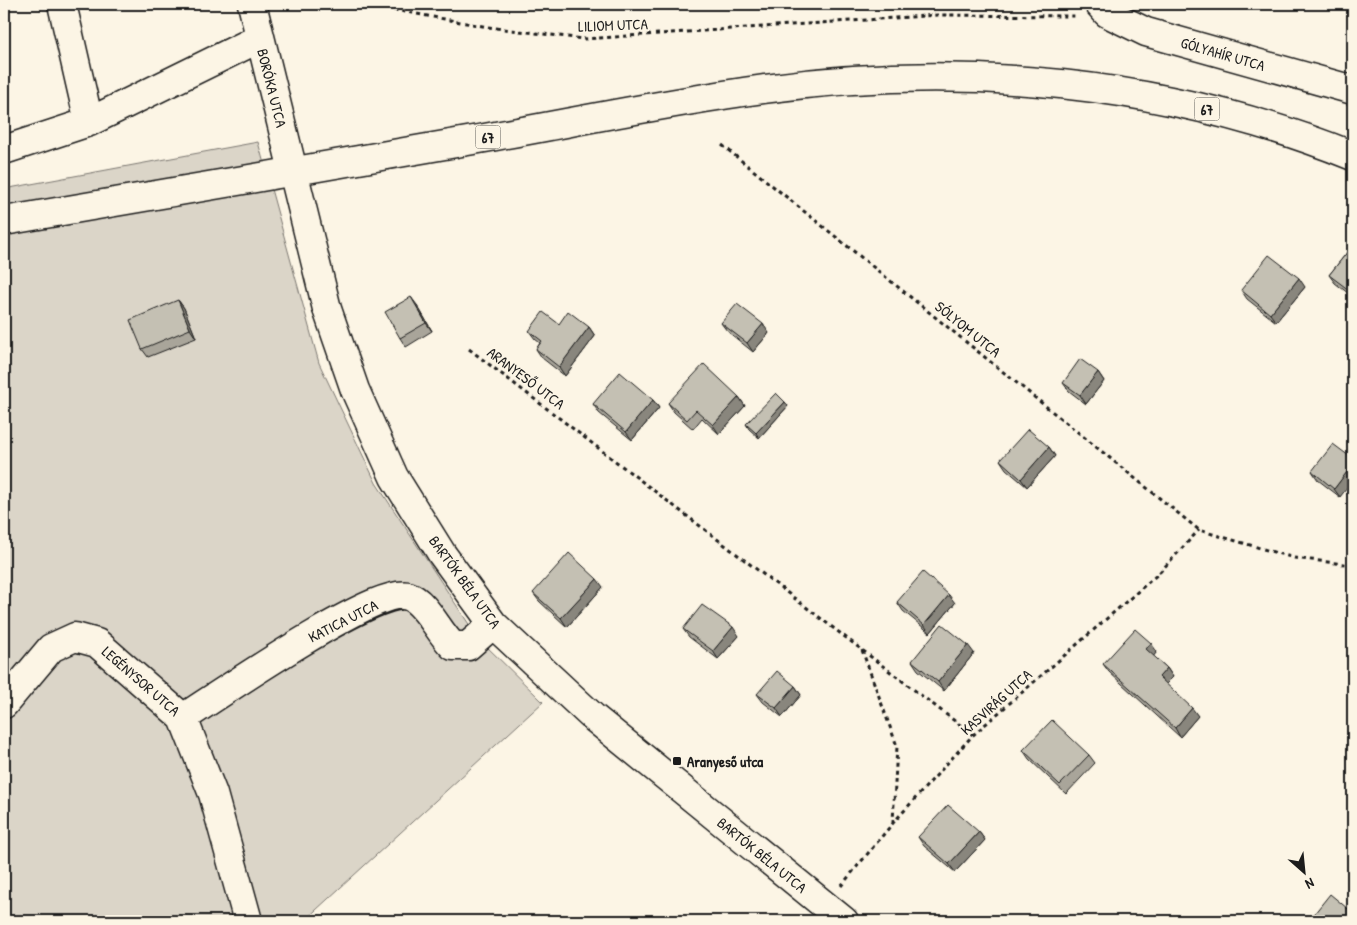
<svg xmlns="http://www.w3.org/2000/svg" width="1357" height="925" font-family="'Patrick Hand',sans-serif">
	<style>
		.green { fill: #dbd5c8; stroke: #7c7872 }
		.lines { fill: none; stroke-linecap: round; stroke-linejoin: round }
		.minor-casing { stroke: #1c1c1c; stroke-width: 31 }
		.major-casing { stroke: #1c1c1c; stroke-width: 31 }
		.path { stroke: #1c1c1c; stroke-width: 3; stroke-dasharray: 4 4; stroke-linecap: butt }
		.minor { stroke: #fcf5e5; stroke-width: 28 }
		.major { stroke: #fcf5e5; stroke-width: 28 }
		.wall { fill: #a9a59a; stroke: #1c1c1c }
		.shaded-wall { fill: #89867d; stroke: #1c1c1c }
		.building { fill: #c4c0b3; stroke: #1c1c1c }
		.poi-dot { fill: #1c1c1c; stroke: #fcf5e5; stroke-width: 2 }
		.labels { text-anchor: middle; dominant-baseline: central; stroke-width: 4.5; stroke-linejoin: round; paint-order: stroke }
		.shield { fill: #fcf5e5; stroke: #5f5d58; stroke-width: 1 }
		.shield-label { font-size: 14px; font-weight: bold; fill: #1c1c1c }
		.street-label { font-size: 15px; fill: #1c1c1c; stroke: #fcf5e5 }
		.poi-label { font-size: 15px; font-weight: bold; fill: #1c1c1c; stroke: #fcf5e5; text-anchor: start }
	</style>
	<rect width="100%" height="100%" fill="#fcf5e5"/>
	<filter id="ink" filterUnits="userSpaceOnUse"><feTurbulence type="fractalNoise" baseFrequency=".02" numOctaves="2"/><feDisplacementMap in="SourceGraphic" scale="10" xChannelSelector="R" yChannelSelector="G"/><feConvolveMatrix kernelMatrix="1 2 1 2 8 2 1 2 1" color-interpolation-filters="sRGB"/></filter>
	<g filter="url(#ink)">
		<!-- green -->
		<path class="green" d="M258,142L319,363L376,483L478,638L543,702L304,921H4V189Z"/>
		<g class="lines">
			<defs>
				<path id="minor" d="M62,4L89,122
					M252,4L327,309L355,390L394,477L442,554L493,624L593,717L844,921
					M1099,4L1107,13L1146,32L1353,90
					M4,150L89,122L260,38
					M4,704L51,648L75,637L97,643L183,718L213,794L248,921
					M183,718C216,697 378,585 408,596C426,602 438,632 453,646H468L493,624"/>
				<path id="major" d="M4,221C162,194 321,167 479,139C574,122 669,102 764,89C963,62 1167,81 1353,156"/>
			</defs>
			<!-- minor casing -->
			<use href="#minor" class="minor-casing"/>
			<!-- major casing -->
			<use href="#major" class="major-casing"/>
			<!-- path -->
			<path class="path" d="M362,4L488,27L584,39L939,15L1075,16
				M722,145L1199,530L1294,558L1353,565
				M469,349L973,735
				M862,650L897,746L893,822
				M841,886L893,823L973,735L1158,574L1199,530"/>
			<!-- minor -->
			<use href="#minor" class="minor"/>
			<!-- major -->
			<use href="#major" class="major"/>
		</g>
		<!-- wall -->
		<path class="wall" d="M1353,245V297L1335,283L1329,275Z
			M1305,287L1276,322L1247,299L1241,290Z
			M178,300L184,308L196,338L148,357L142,349Z
			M417,305L432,331L406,347L400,338Z
			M721,323L769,333L753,352L727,331Z
			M559,324L589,327L595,336L565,376L542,358L536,349L540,343L535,339L529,331Z
			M1098,372L1104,381L1086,404L1069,391L1063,383Z
			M739,397L745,406L719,434L702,418L693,429L674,412L668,403Z
			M653,400L659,408L632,440L599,413L593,404Z
			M785,402L788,406L759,438L749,429L746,424Z
			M1049,447L1055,456L1027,487L1006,469L1000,460Z
			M1353,459L1340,497L1318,480L1312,471Z
			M603,587L567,627L539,601L533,593Z
			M897,602L955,603L930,633L903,611Z
			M683,629L739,636L718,659L689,637Z
			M1157,652L1153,656L1167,668L1173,677L1166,684L1198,716L1180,737L1109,672L1103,664Z
			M974,653L944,691L918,670L912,661Z
			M795,686L801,695L782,717L763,702L757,694Z
			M1023,750L1089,755L1095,763L1066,794L1029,759Z
			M979,832L985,840L955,872L924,846L918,837Z"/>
		<!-- shaded-wall -->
		<path class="shaded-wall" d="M1299,278L1305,287L1276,322L1270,314Z
			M411,297L417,305L432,331L426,323Z
			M178,300L184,308L196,338L190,329Z
			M763,324L769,333L753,352L747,343Z
			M589,327L595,336L565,376L559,367Z
			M1098,372L1104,381L1086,404L1080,395Z
			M739,397L745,406L719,434L713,425Z
			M653,400L659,408L632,440L626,432Z
			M785,402L788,406L759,438L756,433Z
			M1049,447L1055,456L1027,487L1021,479Z
			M1353,464V480L1340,497L1334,489Z
			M597,579L603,587L567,627L561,618Z
			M949,595L955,603L930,633L924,625Z
			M733,627L739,636L718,659L713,651Z
			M1151,643L1157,652L1152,658L1146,649Z
			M968,645L974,653L944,691L938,682Z
			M1167,668L1173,677L1164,686L1159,677Z
			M795,686L801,695L782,717L776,708Z
			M1192,708L1198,716L1180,737L1175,728Z
			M979,832L985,840L955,872L949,864Z"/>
		<!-- building -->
		<path class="building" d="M1353,245V293L1329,275Z
			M1269,255L1299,278L1270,314L1241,290Z
			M411,297L426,323L400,338L385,312Z
			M178,300L190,329L142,349L130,320Z
			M737,304L763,324L747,343L721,323Z
			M568,311L589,327L559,367L536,349L542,341L529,331L543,312L559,324Z
			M1080,359L1098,372L1080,395L1063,383Z
			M704,364L739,397L713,425L696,410L687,420L668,403Z
			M620,372L653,400L626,432L593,404Z
			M776,393L785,402L756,433L746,424Z
			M1028,429L1049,447L1021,479L1000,460Z
			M1333,444L1353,459V464L1334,489L1312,471Z
			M569,553L597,579L561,618L533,593Z
			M923,572L949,595L924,625L897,602Z
			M702,605L733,627L713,651L683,629Z
			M942,624L968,645L938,682L912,661Z
			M1135,629L1151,643L1146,649L1167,668L1159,677L1192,708L1175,728L1103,664Z
			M777,671L795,686L776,708L757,694Z
			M1052,720L1089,755L1060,785L1023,750Z
			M948,805L979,832L949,864L918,837Z
			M1330,894L1353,913V921H1312L1310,919Z"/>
	</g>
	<!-- markers -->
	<rect class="poi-dot" x="672" y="756" width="10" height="10" rx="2.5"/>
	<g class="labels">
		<!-- shield labels -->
		<g class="shield">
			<rect x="1194.5" y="97.5" width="25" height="23" rx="4"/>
			<rect x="475.5" y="125.5" width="25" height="23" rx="4"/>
		</g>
		<g class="shield-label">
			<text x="1207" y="109">67</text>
			<text x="488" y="137">67</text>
		</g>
		<!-- street labels -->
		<g class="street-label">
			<text transform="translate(613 25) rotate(-2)">LILIOM UTCA</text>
			<text transform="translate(1223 54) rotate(16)">GÓLYAHÍR UTCA</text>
			<text transform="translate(272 88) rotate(76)">BORÓKA UTCA</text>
			<text transform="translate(968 329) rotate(39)">SÓLYOM UTCA</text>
			<text transform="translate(526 378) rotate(37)">ARANYESŐ UTCA</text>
			<text transform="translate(465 582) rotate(54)">BARTÓK BÉLA UTCA</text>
			<text transform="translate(343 621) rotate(-27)">KATICA UTCA</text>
			<text transform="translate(141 681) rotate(41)">LEGÉNYSOR UTCA</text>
			<text transform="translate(996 702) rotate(-42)">KASVIRÁG UTCA</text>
			<text transform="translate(762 855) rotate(39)">BARTÓK BÉLA UTCA</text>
		</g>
		<!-- poi labels -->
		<g class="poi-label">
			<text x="687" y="761">Aranyeső utca</text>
		</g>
	</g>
	<!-- margin -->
	<rect width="1357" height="925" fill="none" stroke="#fcf5e5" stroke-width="20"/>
	<rect x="10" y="10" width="1337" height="905" fill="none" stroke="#1c1c1c" stroke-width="2" filter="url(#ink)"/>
	<!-- north arrow -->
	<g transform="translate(1304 872) rotate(153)" stroke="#fcf5e5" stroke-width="4" paint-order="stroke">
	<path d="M0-4L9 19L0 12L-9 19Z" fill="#1c1c1c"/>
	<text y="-8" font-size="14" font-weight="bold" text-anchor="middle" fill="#1c1c1c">N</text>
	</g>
</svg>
